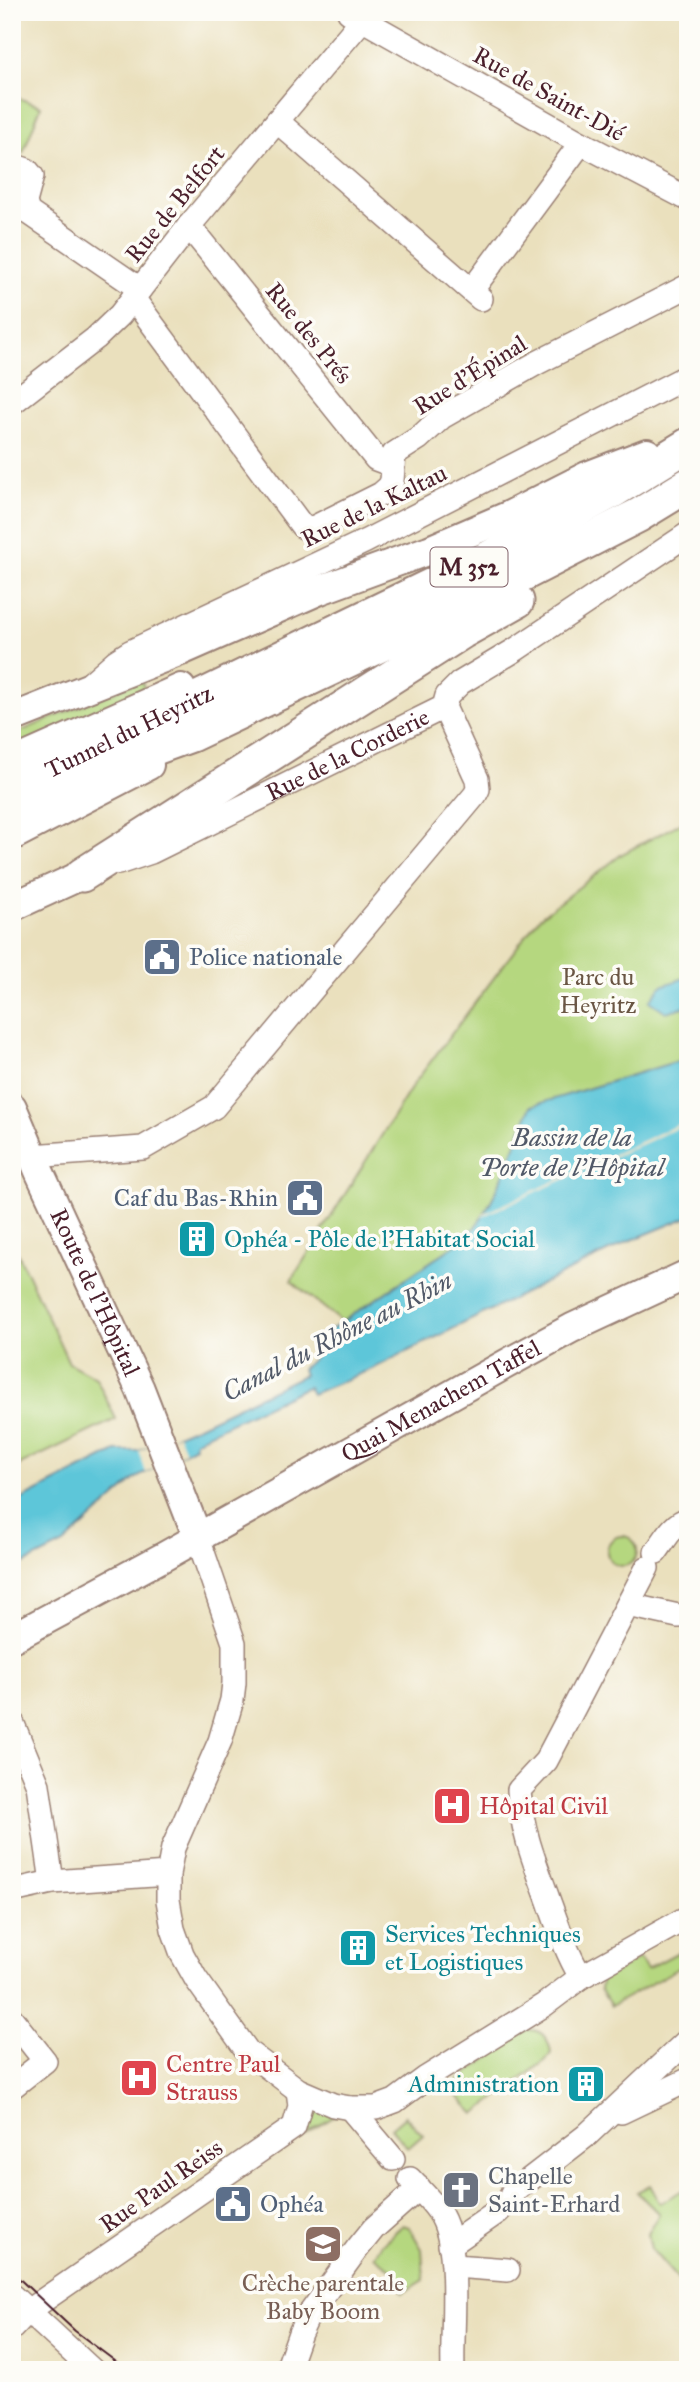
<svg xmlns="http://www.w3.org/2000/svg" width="700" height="2382" font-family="'IM FELL Great Primer',serif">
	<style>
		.green { fill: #b5d77f; stroke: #807b55; stroke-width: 2 }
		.water { fill: #5dc6d9; stroke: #547282; stroke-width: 2 }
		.pier { fill: #eae0bd }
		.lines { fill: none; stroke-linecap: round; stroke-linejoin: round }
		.minor-casing { stroke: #9a8074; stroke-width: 26 }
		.major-casing { stroke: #9a8074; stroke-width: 32 }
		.highway-casing { stroke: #9a8074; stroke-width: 37 }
		.minor { stroke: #fff; stroke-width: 23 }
		.major { stroke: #fff; stroke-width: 28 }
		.highway { stroke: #fff; stroke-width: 33 }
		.tram { stroke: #4a1f2b; stroke-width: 2 }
		.labels { text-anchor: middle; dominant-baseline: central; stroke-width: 7; stroke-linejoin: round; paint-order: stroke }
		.shield { fill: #fdfcf7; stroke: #806168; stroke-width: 2 }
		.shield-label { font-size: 23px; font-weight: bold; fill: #4a1f2b }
		.street-label { font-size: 24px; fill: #4a1f2b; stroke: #fdfcf7 }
		.service-label { font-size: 24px; fill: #4e5e75; stroke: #fdfcf7; text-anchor: start }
		.park-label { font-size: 24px; fill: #6a5644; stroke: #fdfcf7 }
		.culture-label { font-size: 24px; fill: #0d838f; stroke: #fdfcf7; text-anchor: start }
		.health-label { font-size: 24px; fill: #be3a42; stroke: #fdfcf7; text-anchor: start }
		.worship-label { font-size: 24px; fill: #5b616d; stroke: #fdfcf7; text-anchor: start }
		.education-label { font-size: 24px; fill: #785e54; stroke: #fdfcf7 }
		.water-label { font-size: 26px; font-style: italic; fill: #515968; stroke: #fdfcf7 }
	</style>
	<rect width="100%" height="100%" fill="#fdfcf7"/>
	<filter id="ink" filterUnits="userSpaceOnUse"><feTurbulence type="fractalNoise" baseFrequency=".0143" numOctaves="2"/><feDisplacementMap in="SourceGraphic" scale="14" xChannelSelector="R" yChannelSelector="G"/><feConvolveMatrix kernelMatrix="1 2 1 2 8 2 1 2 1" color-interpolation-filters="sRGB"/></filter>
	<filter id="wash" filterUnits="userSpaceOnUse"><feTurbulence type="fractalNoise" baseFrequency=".00686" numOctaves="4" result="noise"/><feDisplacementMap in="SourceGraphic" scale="28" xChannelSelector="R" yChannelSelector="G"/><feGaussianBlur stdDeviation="1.57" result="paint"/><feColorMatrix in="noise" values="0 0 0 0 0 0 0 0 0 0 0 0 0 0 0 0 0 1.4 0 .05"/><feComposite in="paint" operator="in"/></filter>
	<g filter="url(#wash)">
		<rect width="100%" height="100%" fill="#eae0bd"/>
		<!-- green -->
		<path class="green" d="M12,96L41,106L23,153L12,150Z
			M141,680L145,690L12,749V735Z
			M688,819V1058L531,1106C515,1145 495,1207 467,1237L342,1322L291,1281L413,1085L539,918L622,854Z
			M12,1241L69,1363L96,1378L116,1419L12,1469Z
			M607 1551a15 15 0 1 1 30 0a15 15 0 1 1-30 0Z
			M688,1947V1963L611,2006L600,1989L601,1981L639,1958L647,1969Z
			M527,2030C542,2029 549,2039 551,2053L546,2060L475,2114L455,2093L452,2088L454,2083Z
			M314,2108L336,2115L301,2138L299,2136L308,2112Z
			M405,2116L423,2135L408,2148L391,2128Z
			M650,2185L660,2203L683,2190L685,2193L688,2192V2291L651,2249L648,2234L659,2214L637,2192Z
			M403,2225L409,2227L422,2249L424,2280L403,2293L389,2267L374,2256L382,2244Z"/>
		<!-- water -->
		<path class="water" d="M688,977V1006L666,1012L650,1001L661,986Z
			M688,1058V1217L627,1242L374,1368L312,1394L308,1387L300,1390L203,1436L194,1442L195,1446L136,1478L64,1544L12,1570V1504L116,1451H139L198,1426L304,1375L302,1369L321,1351L322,1336L467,1237C495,1207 515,1145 531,1106Z"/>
		<!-- pier -->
		<path class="pier" d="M688,1120V1123L481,1217L483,1214Z
			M178,1434L185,1451L146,1473L139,1451Z"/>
	</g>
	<g filter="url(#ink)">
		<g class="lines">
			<defs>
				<g id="minor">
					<path d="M349,12L581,143L688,199"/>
					<path d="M277,121L481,299"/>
					<path d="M12,165L27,170L32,176L25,202L28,212L140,289"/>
					<path d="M189,226L376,459L384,462L392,460"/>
					<path d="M472,290L581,143"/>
					<path d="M133,298L302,526L308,529L315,527L381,494L389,487L392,481L394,454L419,438L442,417L537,363L688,286"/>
					<path d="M12,403L96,338L120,315L189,226L361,21"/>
					<path d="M91,683L116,661L130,652L366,541L688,376"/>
					<path id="s1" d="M118,863L151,852L444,707L447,696L460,683L515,650L688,534"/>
					<path d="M12,1155L32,1156L143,1148L214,1107L475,795L478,789L477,779L444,707"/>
					<path d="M198,1538L234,1643V1683L232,1700L220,1741L173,1848L168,1874V1900L173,1929L182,1954L196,1979L248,2052L298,2090L333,2105L350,2108H376L395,2101L426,2078L544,2005L581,1977L688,1917"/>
					<path d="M656,1552C665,1540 673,1523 688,1519"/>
					<path d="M628,1605L678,1616L688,1615"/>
					<path d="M12,1722L38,1785L52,1882"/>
					<path d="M12,1891L52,1882L168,1874"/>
					<path d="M581,1977C566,1952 557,1924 547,1896C534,1861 521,1828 519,1790L546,1761L647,1568"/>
					<path d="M12,2019L45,2061L12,2087"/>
					<path d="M350,2108L393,2159"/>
					<path d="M621,2112L688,2080"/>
					<path d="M410,2179C420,2190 431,2200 439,2212C462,2245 451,2329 453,2370"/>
					<path d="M512,2193L587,2135L688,2040"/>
					<path d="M450,2245L499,2211L505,2203"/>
					<path d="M454,2266L508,2270"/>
					<path d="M12,2296L92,2370"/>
					<path d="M12,2328L28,2311L51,2295L294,2127L300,2106L298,2090"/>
					<path d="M287,2370L300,2333L308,2316L357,2249L374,2228L419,2188"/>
				</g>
				<g id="major">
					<path d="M12,718L181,651L320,590L429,550L510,515L587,476L647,453"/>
					<path d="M12,763L181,688"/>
					<path d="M12,836L149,765"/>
					<path d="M12,907L82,875"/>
					<path id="s2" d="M12,1107L39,1171L140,1389L198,1538"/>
					<path id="s3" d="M12,1638L165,1556L515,1359L572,1328L688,1274"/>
				</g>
				<g id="highway">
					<path id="s4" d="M12,788L490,557L613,491L688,445"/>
					<path d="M12,812L133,756L191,735L435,619L639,515L688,485"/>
					<path d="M82,875L462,632L517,601"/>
				</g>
			</defs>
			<!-- minor casing -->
			<use href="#minor" class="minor-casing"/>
			<!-- major casing -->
			<use href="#major" class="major-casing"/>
			<!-- highway casing -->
			<use href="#highway" class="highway-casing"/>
			<!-- minor -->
			<use href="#minor" class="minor"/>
			<!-- major -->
			<use href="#major" class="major"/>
			<!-- highway -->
			<use href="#highway" class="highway"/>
			<!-- tram -->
			<path class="tram" d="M12,2272L75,2331L127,2370"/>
		</g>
	</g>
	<!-- icons -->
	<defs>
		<symbol id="civic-square" viewBox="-11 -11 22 22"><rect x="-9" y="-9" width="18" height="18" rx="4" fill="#5c6f8a" stroke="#fdfcf7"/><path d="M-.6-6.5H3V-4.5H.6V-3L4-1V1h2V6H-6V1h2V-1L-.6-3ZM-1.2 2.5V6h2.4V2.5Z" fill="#fff"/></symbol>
		<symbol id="building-square" viewBox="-11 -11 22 22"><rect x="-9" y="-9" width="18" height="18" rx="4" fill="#0f9aa8" stroke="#fdfcf7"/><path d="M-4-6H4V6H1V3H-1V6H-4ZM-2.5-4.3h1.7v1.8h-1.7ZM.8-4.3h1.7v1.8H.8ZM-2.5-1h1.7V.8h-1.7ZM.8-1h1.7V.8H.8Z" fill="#fff"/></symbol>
		<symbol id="hospital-square" viewBox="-11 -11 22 22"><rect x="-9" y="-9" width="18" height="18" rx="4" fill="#e0444e" stroke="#fdfcf7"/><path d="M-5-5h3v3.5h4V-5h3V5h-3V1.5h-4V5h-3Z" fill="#fff"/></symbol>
		<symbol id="church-square" viewBox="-11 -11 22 22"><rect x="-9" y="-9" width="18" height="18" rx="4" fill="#6b7280" stroke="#fdfcf7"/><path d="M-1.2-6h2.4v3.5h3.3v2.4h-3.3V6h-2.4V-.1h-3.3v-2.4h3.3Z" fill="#fff"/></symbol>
		<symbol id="school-square" viewBox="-11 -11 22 22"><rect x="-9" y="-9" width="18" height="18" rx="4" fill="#8d6e63" stroke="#fdfcf7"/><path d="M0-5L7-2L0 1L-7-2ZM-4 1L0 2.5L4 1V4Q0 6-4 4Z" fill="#fff"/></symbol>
	</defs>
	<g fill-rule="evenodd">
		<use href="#civic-square" x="140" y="935" width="44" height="44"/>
		<use href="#civic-square" x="283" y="1176" width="44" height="44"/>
		<use href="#building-square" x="175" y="1217" width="44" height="44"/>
		<use href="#hospital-square" x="430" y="1784" width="44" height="44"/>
		<use href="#building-square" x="336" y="1926" width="44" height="44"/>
		<use href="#hospital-square" x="117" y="2056" width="44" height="44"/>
		<use href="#building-square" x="564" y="2062" width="44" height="44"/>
		<use href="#church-square" x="439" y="2168" width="44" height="44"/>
		<use href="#civic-square" x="211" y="2182" width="44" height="44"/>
		<use href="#school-square" x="301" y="2222" width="44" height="44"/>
	</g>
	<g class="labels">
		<!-- shield labels -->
		<rect class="shield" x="430.5" y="547.5" width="77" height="39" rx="5"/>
		<g class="shield-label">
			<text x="469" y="567">M 352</text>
		</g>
		<!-- street labels -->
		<g class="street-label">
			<text transform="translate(549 94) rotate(29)">Rue de Saint-Dié</text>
			<text transform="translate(175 204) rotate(-51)">Rue de Belfort</text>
			<text transform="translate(309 333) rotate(51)">Rue des Prés</text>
			<text transform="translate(470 375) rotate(-32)">Rue d'Épinal</text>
			<text transform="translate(374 506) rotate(-26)">Rue de la Kaltau</text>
			<text stroke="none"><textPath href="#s4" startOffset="130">Tunnel du Heyritz</textPath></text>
			<text stroke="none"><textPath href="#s1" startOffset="254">Rue de la Corderie</textPath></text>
			<text stroke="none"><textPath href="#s2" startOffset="203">Route de l'Hôpital</textPath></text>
			<text stroke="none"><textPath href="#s3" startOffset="490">Quai Menachem Taffel</textPath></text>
			<text transform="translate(161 2186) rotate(-35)">Rue Paul Reiss</text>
		</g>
		<!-- service labels -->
		<g class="service-label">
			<text x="189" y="957">Police nationale</text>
			<text x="278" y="1198" text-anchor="end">Caf du Bas-Rhin</text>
			<text x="260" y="2204">Ophéa</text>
		</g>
		<!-- park labels -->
		<g class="park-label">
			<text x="598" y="977">Parc du<tspan x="598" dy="28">Heyritz</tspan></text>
		</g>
		<!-- culture labels -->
		<g class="culture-label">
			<text x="224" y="1239">Ophéa - Pôle de l'Habitat Social</text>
			<text x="385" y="1934">Services Techniques<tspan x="385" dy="28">et Logistiques</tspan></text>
			<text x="559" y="2084" text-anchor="end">Administration</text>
		</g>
		<!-- health labels -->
		<g class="health-label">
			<text x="479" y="1806">Hôpital Civil</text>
			<text x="166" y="2064">Centre Paul<tspan x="166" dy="28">Strauss</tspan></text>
		</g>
		<!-- worship labels -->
		<g class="worship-label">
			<text x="488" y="2176">Chapelle<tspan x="488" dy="28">Saint-Erhard</tspan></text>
		</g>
		<!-- education labels -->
		<g class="education-label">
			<text x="323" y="2283">Crèche parentale<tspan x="323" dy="28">Baby Boom</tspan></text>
		</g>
		<!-- water labels -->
		<g class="water-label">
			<text x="572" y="1137">Bassin de la<tspan x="572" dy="30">Porte de l’Hôpital</tspan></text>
			<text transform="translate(337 1336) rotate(-27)">Canal du Rhône au Rhin</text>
		</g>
	</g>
	<!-- margin -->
	<rect width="700" height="2382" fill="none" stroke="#fdfcf7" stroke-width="42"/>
</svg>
